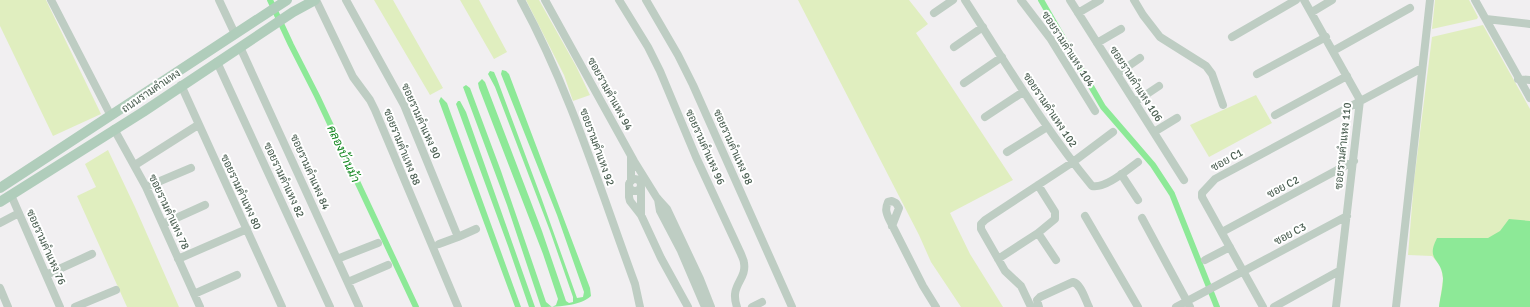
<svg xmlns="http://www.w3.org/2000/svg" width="1530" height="307" font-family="Signika,Sarabun,sans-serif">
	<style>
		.green { fill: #e0eebf }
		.water { fill: #8de997 }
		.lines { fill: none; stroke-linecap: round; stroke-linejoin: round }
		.canal { stroke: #8de997; stroke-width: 6 }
		.minor { stroke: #becdc3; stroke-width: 8 }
		.major { stroke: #b0cdbb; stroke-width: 10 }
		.labels { text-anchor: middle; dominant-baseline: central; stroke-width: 4; stroke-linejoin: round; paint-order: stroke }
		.street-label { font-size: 11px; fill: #485c4f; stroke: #fff }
		.water-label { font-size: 12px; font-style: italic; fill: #11871e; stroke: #fff }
	</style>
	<rect width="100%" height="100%" fill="#f1eff1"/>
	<!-- green -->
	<path class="green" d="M0,0H46L101,114L53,136L0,26Z
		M374,0H393L443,88L430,95Z
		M460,0H479L507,52L494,59Z
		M526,0H539L576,66L590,95L573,101L564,75Z
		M798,0H909L928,24L916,33L1013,180L950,213L970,254L1003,307H961L931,262L919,235Z
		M1435,0H1469L1478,17L1477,19L1432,29Z
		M1483,25L1530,109V307H1439L1443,279L1441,267L1432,256L1408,255L1414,181L1432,37Z
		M1256,95L1272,123L1209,157L1190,125Z
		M108,150L135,207L179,307H127L77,196L96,187L85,164Z"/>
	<!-- water -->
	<path class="water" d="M502,70L506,71L509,74L590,288L591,296C581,306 555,307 541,307L507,205L463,87L466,85L470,88L501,171L546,302L552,307L556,305L558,299L543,254L479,88L478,83L482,79L485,82L542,231L566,301L569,303L573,302V297L550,231L495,87L488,74L490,71L494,72L497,79L541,197L577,298L583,297L584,292L557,215L501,74Z
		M441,97L447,103L521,307H515L439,101Z
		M458,101H460L466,112L535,307H529L508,246L456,104Z
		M1509,219L1530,221V307H1439C1440,298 1443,288 1443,278C1442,258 1425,261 1437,238H1488L1500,231Z"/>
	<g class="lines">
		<!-- canal -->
		<path class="canal" d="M270,0L291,45L317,96L416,307
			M1041,0L1103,107L1153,165L1172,194L1217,307"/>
		<!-- minor -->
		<path class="minor" d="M51,0L111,116
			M219,0L235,34
			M316,0L353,77L370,100L375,110L458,307
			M346,0L404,105L458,237L476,229
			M521,0C570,90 600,189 635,284L640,307
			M545,0L634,161L657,198L667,209L700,279L711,307
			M619,0L648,47L660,71L696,157L741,254C742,257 744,260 744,263C747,280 729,285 737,307
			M646,0L678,55L693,85L792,307
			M965,0C1006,63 1044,128 1092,186C1105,189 1127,170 1138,162
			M1021,0L1050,38L1095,111
			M1070,0L1184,180
			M1134,0L1143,15L1160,37L1206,66L1212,74L1223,105
			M1304,0L1360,100L1336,307
			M1475,0L1530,98
			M1312,12L1332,0
			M934,13L953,0
			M1078,13L1100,0
			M1486,19L1530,24
			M1232,37L1296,0
			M1097,43L1121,29
			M240,47L359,307
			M954,47L983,27
			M1333,51L1410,8
			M217,62L330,307
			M1117,74L1140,58
			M1257,74L1326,37
			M1518,79L1530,80
			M964,83L1002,57
			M181,85L282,307
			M1135,102L1159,86
			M1275,115L1347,76
			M985,117L1023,92
			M114,129L146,187L200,307
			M1154,132L1177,118
			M1007,152L1047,127
			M135,165L198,125
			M1121,174L1138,200
			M629 185a6 6 0 1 1 12 0a6 6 0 1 1-12 0Z
			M631,181V156
			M629,184V197L630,201L641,215L661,258L688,307
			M146,187L191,168
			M641,187V215
			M11,195L60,307
			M658,199L660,211L681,251L705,307
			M1085,216L1138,307
			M1142,218L1190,307
			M0,223L19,213
			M163,224L205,205
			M892,226L899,208L896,203L892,201L888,202C885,209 886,212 889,219L923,286L936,307
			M1222,232L1354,161
			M1038,233L1056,260
			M439,244L458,237
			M178,259L247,229
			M337,259L378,243
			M998,259L1038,233L1055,219V212L1038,185
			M1205,260L1230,247
			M46,275L92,254
			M348,282L388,265
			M0,288L8,307
			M194,294L237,275
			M75,307L116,290
			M752,307L762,302
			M1031,307L1021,286L1005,271L981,229V224L985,220L1073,162L1113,132
			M1039,307L1037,300L1040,297L1073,282C1081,284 1085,299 1089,307
			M1176,307L1347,216
			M1263,307L1202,197V193L1215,179L1422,68
			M1274,307L1339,271
			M1396,307L1430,0"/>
		<!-- major -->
		<path class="major" d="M0,188L287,0
			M0,202L143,112L293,12L315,0"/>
	</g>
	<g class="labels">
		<!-- street labels -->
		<g class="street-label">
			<text transform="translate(1068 49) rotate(57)">ซอยรามคําแหง 104</text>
			<text transform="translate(1136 84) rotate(57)">ซอยรามคําแหง 106</text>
			<text transform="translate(151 91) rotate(-34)">ถนนรามคำแหง</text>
			<text transform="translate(610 94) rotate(61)">ซอยรามคําแหง 94</text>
			<text transform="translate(1050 110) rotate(56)">ซอยรามคําแหง 102</text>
			<text transform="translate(421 121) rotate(66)">ซอยรามคำแหง 90</text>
			<text transform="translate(1343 146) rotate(-84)">ซอยรามคำแหง 110</text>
			<text transform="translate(402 147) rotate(68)">ซอยรามคำแหง 88</text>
			<text transform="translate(597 147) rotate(70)">ซอยรามคําแหง 92</text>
			<text transform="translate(705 147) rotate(66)">ซอยรามคําแหง 96</text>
			<text transform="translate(733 147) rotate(66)">ซอยรามคําแหง 98</text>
			<text transform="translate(1227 160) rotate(-29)">ซอย C1</text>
			<text transform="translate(310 172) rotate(66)">ซอยรามคำแหง 84</text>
			<text transform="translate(284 180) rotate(65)">ซอยรามคำแหง 82</text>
			<text transform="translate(1283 187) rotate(-28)">ซอย C2</text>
			<text transform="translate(241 192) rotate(65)">ซอยรามคำแหง 80</text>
			<text transform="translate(169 212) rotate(65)">ซอยรามคำแหง 78</text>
			<text transform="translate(1290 234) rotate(-28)">ซอย C3</text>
			<text transform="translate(46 247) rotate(66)">ซอยรามคำแหง 76</text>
		</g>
		<!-- water labels -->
		<g class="water-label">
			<text transform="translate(343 154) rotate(65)">คลองบ้านม้า</text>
		</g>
	</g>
</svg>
